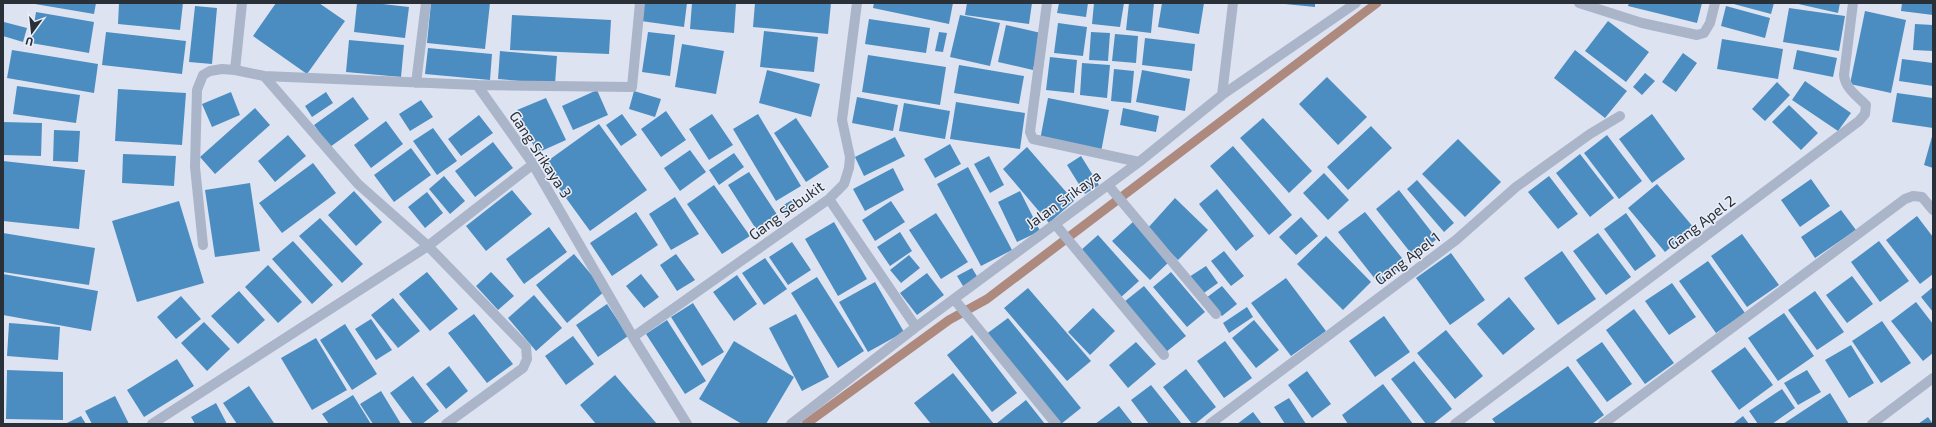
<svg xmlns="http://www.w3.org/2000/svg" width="1936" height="427" font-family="'Exo 2',sans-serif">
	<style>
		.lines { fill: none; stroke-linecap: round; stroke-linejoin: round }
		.stream { stroke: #ae897e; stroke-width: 9 }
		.building { fill: #4c8dc1 }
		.street { stroke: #aab5c9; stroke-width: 10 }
		.labels { text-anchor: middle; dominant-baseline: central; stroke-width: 3; stroke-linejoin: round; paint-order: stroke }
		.street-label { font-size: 15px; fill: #293037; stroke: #eaeef9 }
	</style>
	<rect width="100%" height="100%" fill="#dee3f2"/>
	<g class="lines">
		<!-- stream -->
		<path class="stream" d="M806,424L949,320L987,299L1377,3"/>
	</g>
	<!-- building -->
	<path class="building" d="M29,3H96L94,14Z
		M119,3H183L180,30L118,24Z
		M276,3H319L345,21L307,74L253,36Z
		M357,3H374L409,7L405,38L354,32Z
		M431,3H490L485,49L427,43Z
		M643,3H687L684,27L641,21Z
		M692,3H736L734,33L690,29Z
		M755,3H831L828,34L753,27Z
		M874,3H953L949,24L873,8Z
		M967,3H1032L1029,24L965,15Z
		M1059,3H1088L1086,17L1057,13Z
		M1094,3H1124L1120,27L1092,24Z
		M1129,3H1154L1151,33L1126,30Z
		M1162,3H1204L1199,34L1158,27Z
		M1275,3H1315V7Z
		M1629,3H1702L1697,23L1628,6Z
		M1730,3H1774L1771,14Z
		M1794,3H1840L1838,13Z
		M1902,3H1933V15L1901,11Z
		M195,6L217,8L212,64L189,62Z
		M1726,6L1770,18L1765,38L1721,26Z
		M1789,8L1845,16L1839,51L1783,42Z
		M1865,11L1906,20L1891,93L1850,84Z
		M36,12L94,22L89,53L31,43Z
		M512,15L611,20L609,54L510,50Z
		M960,15L1000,23L990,66L950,57Z
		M869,19L930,28L926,53L865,44Z
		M1608,21L1649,52L1626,82L1585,51Z
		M4,22L27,28L23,42L3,36Z
		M1058,23L1087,27L1083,56L1054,53Z
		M1915,24L1933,25V51L1913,50Z
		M1006,25L1041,33L1033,70L998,62Z
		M764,31L818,37L814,72L760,67Z
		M106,32L186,41L182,74L102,65Z
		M648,32L675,35L670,76L642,72Z
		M939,32L947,33L943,52L935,51Z
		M1091,32L1110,33L1108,61L1089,60Z
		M1115,34L1138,36L1136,63L1112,61Z
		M1145,38L1195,44L1192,71L1142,65Z
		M1722,39L1783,49L1778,79L1717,69Z
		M349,40L404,45L401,77L346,72Z
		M682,44L724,51L716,94L675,87Z
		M428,48L492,54L490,80L425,74Z
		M12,50L98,64L94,93L7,78Z
		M1575,50L1627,91L1605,118L1554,78Z
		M1797,50L1837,58L1833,77L1793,69Z
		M500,51L557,56L555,84L498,79Z
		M1683,53L1697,63L1676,92L1662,82Z
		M868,55L946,67L940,105L862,92Z
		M1050,57L1077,60L1074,93L1046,90Z
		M1902,59L1933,63V86L1899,81Z
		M1082,63L1110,65L1107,98L1080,95Z
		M959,65L1024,76L1019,104L954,93Z
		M1114,69L1134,71L1131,103L1111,101Z
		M767,70L820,84L811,117L759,103Z
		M1142,70L1190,79L1185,111L1136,102Z
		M1645,73L1655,81L1642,95L1633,87Z
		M1327,77L1367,117L1338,145L1299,104Z
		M1805,81L1851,113L1838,131L1792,100Z
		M1777,82L1790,95L1765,121L1752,109Z
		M17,86L80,95L76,123L13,114Z
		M118,89L186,93L182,145L115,141Z
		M597,90L608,115L573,130L562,106Z
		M634,91L661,99L655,117L629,109Z
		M231,92L240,115L212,127L202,104Z
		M326,92L333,103L312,117L305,106Z
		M1897,93L1933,98V128L1892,122Z
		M353,97L369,119L330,147L314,125Z
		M857,97L898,105L893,131L852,123Z
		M546,98L566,140L537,153L517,110Z
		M1048,98L1109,110L1101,152L1040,140Z
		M421,100L433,117L410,131L399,114Z
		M956,102L1025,113L1020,149L950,139Z
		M904,103L950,111L945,139L899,131Z
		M1789,105L1818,133L1801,150L1772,122Z
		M255,108L270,125L215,174L200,157Z
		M1123,108L1159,116L1156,132L1120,125Z
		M666,111L686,140L661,157L641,129Z
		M622,114L637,135L621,146L606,125Z
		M712,114L733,145L709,160L689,129Z
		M758,114L801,186L776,201L733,129Z
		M1652,114L1685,159L1652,183L1619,139Z
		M479,115L493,133L461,156L448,139Z
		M796,118L829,167L806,182L774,133Z
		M1263,118L1312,171L1289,193L1240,138Z
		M386,121L403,144L371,168L354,145Z
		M3,122L42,123L41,156L3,155Z
		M599,124L647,190L590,231L542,165Z
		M1371,126L1392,148L1348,190L1327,167Z
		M433,128L457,161L437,175L413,141Z
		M54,130L80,131L78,162L53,161Z
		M1933,133V168L1924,165Z
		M288,135L306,156L275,182L258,161Z
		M1607,135L1642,181L1619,199L1584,153Z
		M895,137L905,156L864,176L855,157Z
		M1458,139L1501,182L1465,217L1422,174Z
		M493,142L513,168L475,197L455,171Z
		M950,144L961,164L935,178L924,159Z
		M1233,146L1292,215L1269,235L1210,166Z
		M1027,147L1074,201L1049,223L1003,169Z
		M411,148L431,175L394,202L374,175Z
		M690,150L706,172L680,191L664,168Z
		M734,153L744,167L719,185L709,170Z
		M123,154L176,156L174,186L122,183Z
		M1580,154L1614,198L1590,217L1556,173Z
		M989,156L1004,185L990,193L974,164Z
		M1081,156L1099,185L1085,194L1067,165Z
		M3,161L85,170L79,229L3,221Z
		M313,163L336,193L282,233L259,203Z
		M968,167L1012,250L981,266L937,184Z
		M893,168L904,190L865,211L853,189Z
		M749,172L778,216L756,229L728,185Z
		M1324,173L1349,200L1328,220L1303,193Z
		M444,176L465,201L450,214L429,189Z
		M1549,176L1578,214L1558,229L1528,192Z
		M1811,179L1830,206L1800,227L1781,200Z
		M1417,180L1454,223L1444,232L1407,189Z
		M250,183L260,251L215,257L205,190Z
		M1657,184L1694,228L1665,252L1628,208Z
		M714,185L750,236L722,254L687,204Z
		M1217,189L1254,236L1236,251L1199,204Z
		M512,190L532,214L486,251L466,226Z
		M1399,190L1437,239L1414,257L1376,209Z
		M354,191L382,222L356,246L328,215Z
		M1020,191L1040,231L1017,242L998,202Z
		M427,192L443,213L425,228L408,207Z
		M675,197L699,234L671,250L649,214Z
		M1175,198L1208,230L1178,260L1147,229Z
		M792,200L798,210L786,217L780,207Z
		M179,201L204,283L137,302L112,221Z
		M891,201L905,222L875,241L862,220Z
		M1841,210L1856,230L1815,258L1801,237Z
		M636,212L658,245L612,276L590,243Z
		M1365,212L1406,263L1379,284L1338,232Z
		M936,213L968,262L941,279L909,230Z
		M1626,213L1656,256L1635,271L1604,229Z
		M1917,216L1933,237V274L1920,284L1886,240Z
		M1301,217L1318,236L1296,255L1279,237Z
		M320,218L363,264L342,283L299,236Z
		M1134,221L1170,261L1150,280L1112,241Z
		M834,222L867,279L838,296L805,239Z
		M549,227L567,252L524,284L506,259Z
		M900,232L912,251L890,266L877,247Z
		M3,233L95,248L89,285L3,272Z
		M1598,233L1631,277L1606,295L1573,251Z
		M1742,234L1779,285L1747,307L1711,256Z
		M1098,235L1139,281L1120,298L1080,251Z
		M1326,236L1371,282L1343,310L1297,264Z
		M293,241L333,285L312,304L272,259Z
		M1879,241L1909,281L1880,302L1851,262Z
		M792,242L811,270L788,285L769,257Z
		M1224,251L1244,276L1231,286L1211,261Z
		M1562,251L1596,299L1558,325L1524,278Z
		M1451,253L1485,300L1450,325L1416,278Z
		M574,254L605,291L567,323L536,285Z
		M676,254L695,280L677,291L660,265Z
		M909,255L920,268L901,283L890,270Z
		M765,258L787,289L764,305L742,273Z
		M1708,261L1745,313L1716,333L1679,281Z
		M268,265L302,302L278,323L245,287Z
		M1206,266L1218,283L1201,295L1189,277Z
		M972,268L978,278L963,286L957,276Z
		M427,272L458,309L430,331L399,294Z
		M491,272L514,296L498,310L476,286Z
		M1171,272L1205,312L1187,327L1153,287Z
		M927,273L944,295L917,315L900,293Z
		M3,274L98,291L91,331L3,315Z
		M641,274L659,297L644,308L626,286Z
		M737,275L757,304L734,321L713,292Z
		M1852,276L1873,304L1847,323L1826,295Z
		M817,277L864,351L838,368L791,293Z
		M1286,278L1326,331L1291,356L1251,303Z
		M875,282L904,332L868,352L839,302Z
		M1672,283L1696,317L1669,335L1645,301Z
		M1144,286L1186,336L1166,352L1124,302Z
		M1222,286L1237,304L1222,316L1206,298Z
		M1933,287V312L1921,297Z
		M1028,288L1091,361L1067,381L1004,308Z
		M239,291L265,320L238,344L211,316Z
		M1815,291L1844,332L1817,350L1788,310Z
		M534,295L562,328L536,351L508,318Z
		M181,296L201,319L176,339L157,317Z
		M1509,297L1535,329L1503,355L1477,324Z
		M393,298L420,331L398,348L371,315Z
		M1916,302L1933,324V353L1923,361L1891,321Z
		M693,303L724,352L702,366L671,317Z
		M607,304L628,336L598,357L576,325Z
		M1247,307L1253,317L1229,333L1223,323Z
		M1093,308L1115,331L1090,355L1068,332Z
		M1634,309L1674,363L1645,384L1606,330Z
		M1784,313L1814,356L1778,381L1748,338Z
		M474,314L513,364L487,383L448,333Z
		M796,314L829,377L802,391L769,328Z
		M1384,316L1410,352L1375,377L1349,341Z
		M1008,318L1081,408L1061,424H1058L985,335Z
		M371,319L392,350L376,360L355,329Z
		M667,320L706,381L685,394L646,334Z
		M1254,320L1279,350L1256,368L1232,338Z
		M1882,321L1911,363L1881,383L1852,341Z
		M204,322L230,349L207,371L181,343Z
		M9,323L60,327L58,360L7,356Z
		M345,324L377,374L352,390L320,340Z
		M1446,330L1483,376L1455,399L1417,353Z
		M972,335L1017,393L992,412L947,355Z
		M573,336L594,364L566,385L545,356Z
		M316,338L347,390L312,410L281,358Z
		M734,341L794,377L766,424H742L699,399Z
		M1225,341L1252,378L1224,398L1197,361Z
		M1136,342L1156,364L1128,388L1109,365Z
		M1602,342L1632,384L1607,402L1576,360Z
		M1851,345L1874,383L1849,398L1825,360Z
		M1745,347L1773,385L1739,410L1711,371Z
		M177,359L194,386L144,417L127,390Z
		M1414,361L1452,409L1433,424H1426L1391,379Z
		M449,366L468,391L446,409L426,384Z
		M1568,366L1604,415L1592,424H1496L1492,419Z
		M1186,369L1216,407L1195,424H1192L1163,387Z
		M7,370L63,372V420L6,419Z
		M1807,370L1821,392L1798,405L1784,383Z
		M1307,371L1331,404L1312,418L1288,385Z
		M953,373L994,424H931L914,403Z
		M615,375L657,424H596L580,405Z
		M413,376L439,411L422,424H413L390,393Z
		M1383,384L1413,424H1348L1342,415Z
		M1151,385L1182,424H1149L1131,400Z
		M249,386L274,423L272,424H237L223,403Z
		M1782,389L1795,408L1772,424H1758L1749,411Z
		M381,391L401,424H373L360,404Z
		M1830,393L1849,424H1783Z
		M353,395L371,424H329L322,414Z
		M115,396L129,424H92L85,411Z
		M1289,398L1306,424H1285L1274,407Z
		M1026,400L1045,424H998L997,423Z
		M216,403L227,424H195L191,417Z
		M1119,406L1133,424H1095Z
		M1253,412L1262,424H1237Z
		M81,416L86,424H65Z
		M1743,416L1749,424H1733Z
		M1928,417L1933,424H1918Z"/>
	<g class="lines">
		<!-- street -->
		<path class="street" d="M1047,3L1030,132L1033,139L1139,162
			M1579,3L1642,23L1697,35L1704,33L1710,23L1715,3
			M235,70L264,76L477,85L632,87L640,3
			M264,76L358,184L428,246L526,347L527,359L523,368L446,424
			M416,83L426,3
			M477,85L531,161L633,337L687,424
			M1222,95L1233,3
			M1108,185L1216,314
			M829,199L916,327
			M1055,224L1164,355
			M203,245L195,167L197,90L203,75L210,71L222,69L235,70L242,3
			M954,299L1056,424
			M633,337L829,199L844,184L849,168L850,157L842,120L857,3
			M152,424L428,246L532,165
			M791,424L916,327L1139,162L1222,95L1356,3
			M1210,424L1456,240L1516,187L1590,134L1620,116
			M1455,424L1859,121L1865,114L1866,105C1858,97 1845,88 1844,75L1853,3
			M1603,424L1905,199L1913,196L1922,197L1933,210
			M1872,424L1933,378"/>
	</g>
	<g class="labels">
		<!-- street labels -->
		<g class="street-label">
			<text transform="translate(541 154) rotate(57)">Gang Srikaya 3</text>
			<text transform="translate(1063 199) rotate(-36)">Jalan Srikaya</text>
			<text transform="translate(786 210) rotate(-36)">Gang Sebukit</text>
			<text transform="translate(1701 222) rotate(-37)">Gang Apel 2</text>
			<text transform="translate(1407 258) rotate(-37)">Gang Apel 1</text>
		</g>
	</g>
	<!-- border -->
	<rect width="1936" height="427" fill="none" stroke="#293037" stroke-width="8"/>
	<!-- north arrow -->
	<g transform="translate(32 32) rotate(195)" stroke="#eaeef9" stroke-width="3" paint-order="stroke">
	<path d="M0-3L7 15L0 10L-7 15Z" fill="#293037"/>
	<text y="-6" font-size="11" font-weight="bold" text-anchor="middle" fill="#293037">U</text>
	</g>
</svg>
